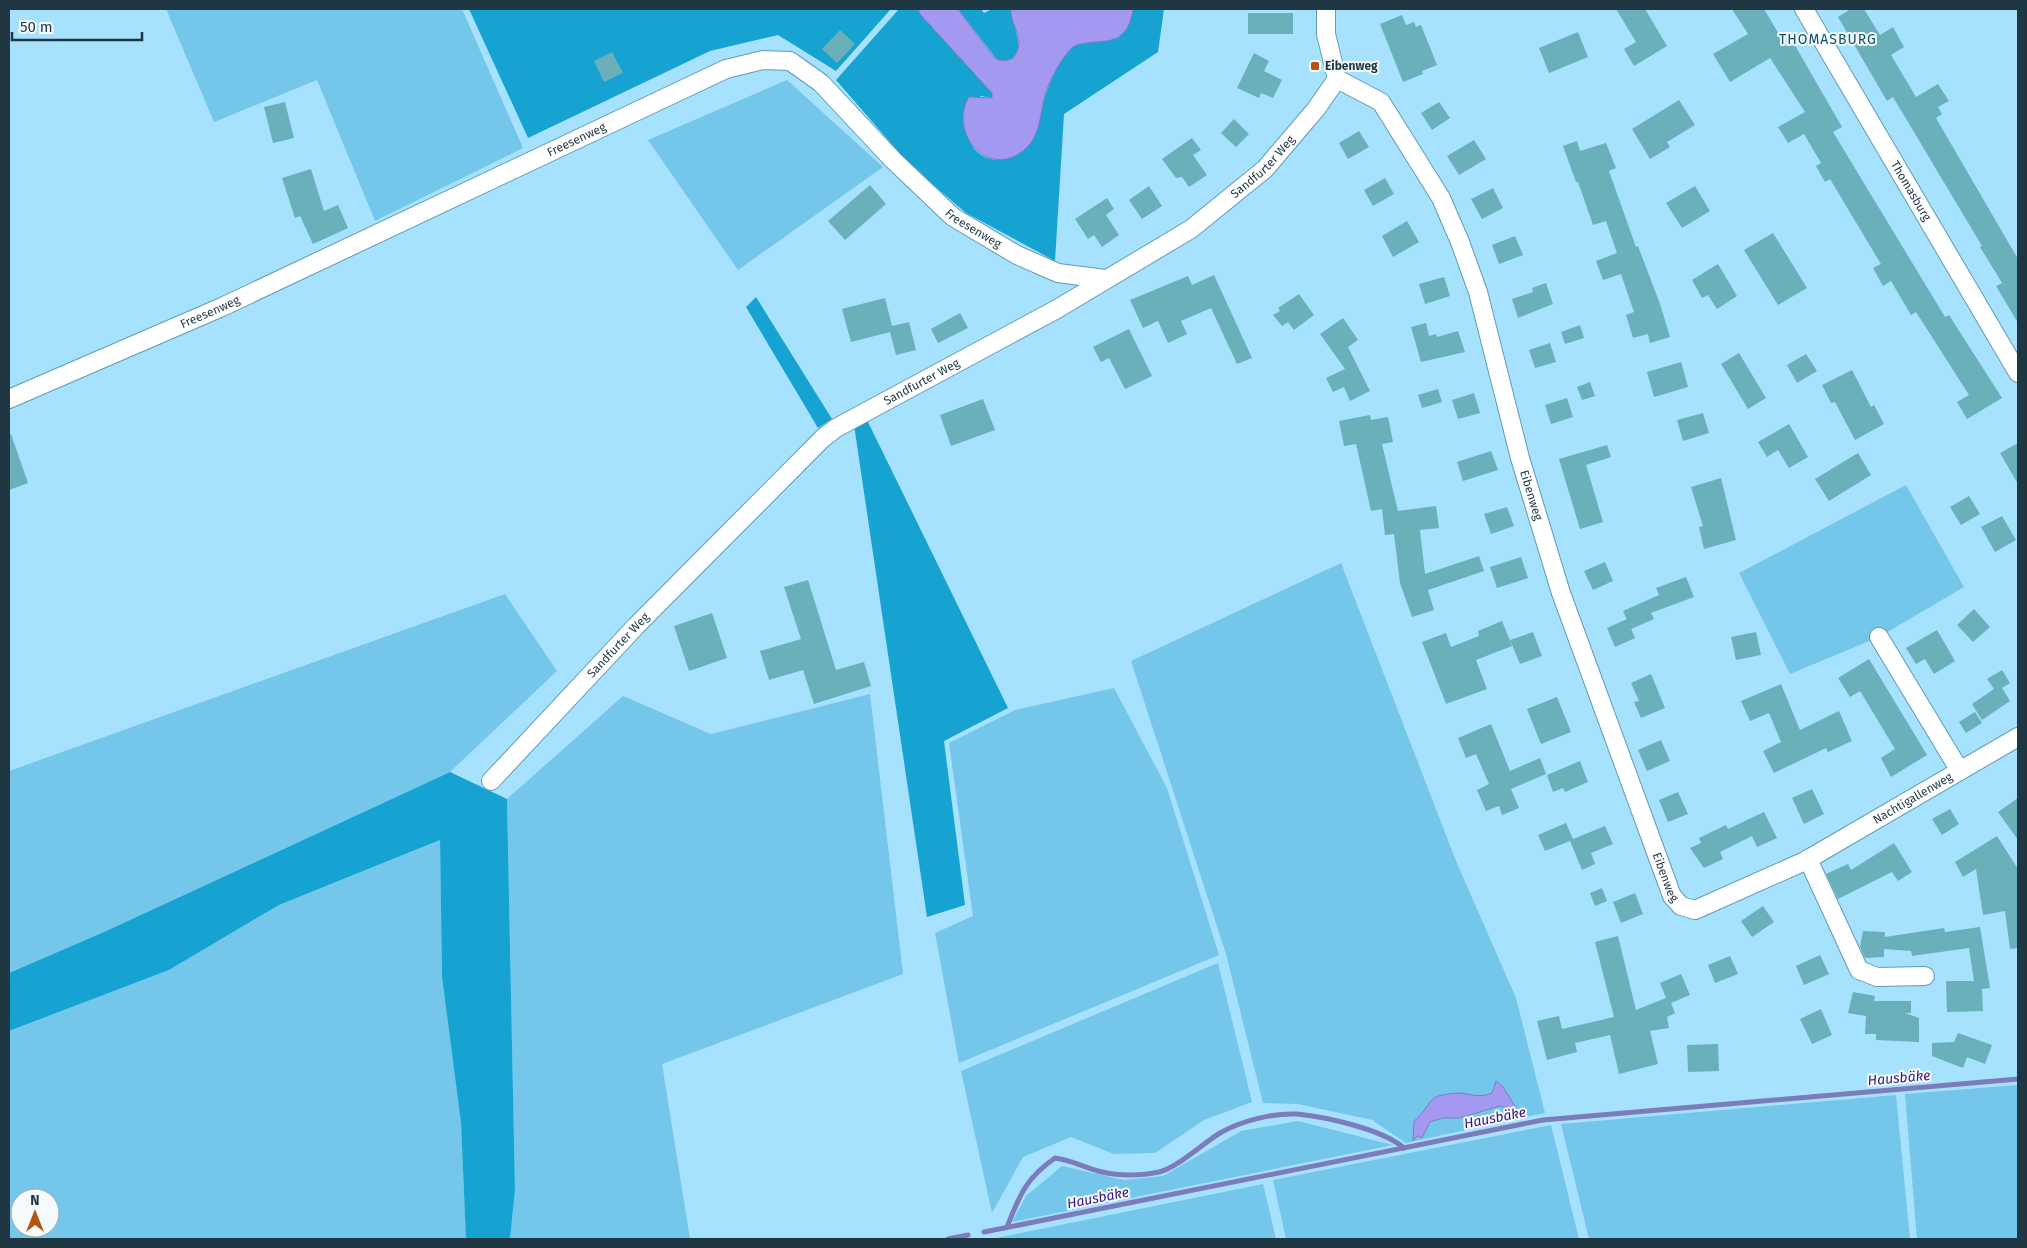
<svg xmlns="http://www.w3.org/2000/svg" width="2027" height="1248" font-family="'Fira Sans',sans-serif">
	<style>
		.green { fill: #75c6eb; fill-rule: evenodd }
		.forest { fill: #17a3d2 }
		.water { fill: #a499f1; stroke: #7c7cbc }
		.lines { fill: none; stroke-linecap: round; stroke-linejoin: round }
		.stream { stroke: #7c7cbc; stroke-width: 5 }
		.building { fill: #69b0bb }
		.minor-casing { stroke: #609bb5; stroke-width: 20 }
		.minor { stroke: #fff; stroke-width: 18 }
		.poi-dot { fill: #b65512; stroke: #f4fafd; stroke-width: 2 }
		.labels { text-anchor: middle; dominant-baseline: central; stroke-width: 4; stroke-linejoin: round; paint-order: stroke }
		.poi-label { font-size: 12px; font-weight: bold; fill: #1e3742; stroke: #f4fafd; text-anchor: start }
		.street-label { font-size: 12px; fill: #1e3742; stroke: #f4fafd }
		.neighbourhood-label { font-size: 14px; letter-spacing: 1px; fill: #125269; stroke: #f4fafd }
		.water-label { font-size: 14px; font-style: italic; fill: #351879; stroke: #f4fafd }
	</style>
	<rect width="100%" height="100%" fill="#a6e2fe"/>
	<!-- green -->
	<path class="green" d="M166,9H462L523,148L375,221L317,80L214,122Z
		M787,80L883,167L738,270L648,140Z
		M1906,485L1964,587L1879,637L1790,674L1739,573Z
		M1341,563L1456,861L1516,998L1545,1113L1406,1143L1372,1120L1298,1104L1263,1103L1226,954L1131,661ZM1493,1088L1511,1111L1500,1106L1459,1118H1443L1430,1122L1422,1138L1417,1136L1413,1140L1414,1121L1422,1115L1436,1096L1457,1093L1485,1096L1492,1093Z
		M505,594L557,671L450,772L104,932L9,973V771Z
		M1114,688L1167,788L1219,955L959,1063L935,933L973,916L949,743L1015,710Z
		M870,694L903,974L662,1064L690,1239H510L515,1190L507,799L623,696L711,734Z
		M440,840L442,977L461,1123L466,1239H9V1031L169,970L279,905ZM20,1198H50V1228H20Z
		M1218,963L1252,1102L1204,1120L1155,1153L1114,1154L1071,1137L1023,1157L992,1213L961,1071Z
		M2018,1085V1239H1917L1905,1094Z
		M1896,1095L1910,1239H1589L1561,1124Z
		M1298,1121L1393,1145L1012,1222L1026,1196L1062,1166L1124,1180L1163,1176L1241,1131Z
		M1551,1125L1579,1239H1286L1273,1180Z
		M1263,1184L1276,1239H996V1238Z"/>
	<!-- forest -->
	<path class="forest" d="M469,9H890V10L836,71L778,35L710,51L528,138Z
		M899,9H918L920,14L992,93V98L981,96L963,117C966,135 971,154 991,159C997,161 1003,157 1009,155C1045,144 1036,119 1047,91C1053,74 1062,57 1074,45L1118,38L1126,28L1133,9H1164L1158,52L1064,114L1055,261L966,213L909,164L836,80Z
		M958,9H981L984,13L992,9H1011C1010,22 1036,67 997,60Z
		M756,297L832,419L818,428L746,307Z
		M866,418L1008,708L944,741L965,905L927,917L854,425Z
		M450,772L507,799L515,1190L510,1239H466L461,1123L442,977L440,840L279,905L169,970L9,1031V973L104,932Z"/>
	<!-- water -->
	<path class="water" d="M918,9H958L992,55C999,62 1004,62 1013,58C1028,38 1010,28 1011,9H1133C1126,60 1084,30 1068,52C1059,63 1051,78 1046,92C1039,113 1042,135 1024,150C987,181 948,131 969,97L992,98V93L920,14Z
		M1496,1081L1503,1087L1518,1111L1500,1106L1459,1118H1443L1430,1122L1422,1138L1417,1136L1413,1141L1414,1121C1424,1114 1430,1098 1438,1096C1443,1095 1452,1093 1457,1093C1470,1093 1479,1099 1492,1093Z"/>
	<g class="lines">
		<!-- stream -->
		<path class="stream" d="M1007,1227C1020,1195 1025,1179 1055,1158C1072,1160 1085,1168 1102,1172C1119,1176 1141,1176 1159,1172C1178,1167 1202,1144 1220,1133C1241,1121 1272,1113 1297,1114C1326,1117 1382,1129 1404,1148
			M984,1232L1543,1120L2018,1079
			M948,1239L968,1235"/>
	</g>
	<!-- building -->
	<path class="building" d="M1616,9H1645L1667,46L1634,66L1624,49L1636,42Z
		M1732,9H1764L1786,46L1793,42L1842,127L1833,132L1945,317L1949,315L2002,398L1967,419L1957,402L1969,395L1916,312L1911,315L1891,281L1883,286L1873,268L1881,264L1830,179L1825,182L1816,166L1821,163L1804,134L1788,143L1778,127L1805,112L1770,58L1730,82L1713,54L1748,34Z
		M1851,9H1864L1880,35L1893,27L1904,47L1891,55L1916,97L1938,84L1949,101L1938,107L1942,114L1936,118L2018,259V323L1996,286L2002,283L1980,247L1982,246L1893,97L1887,101L1838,17Z
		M1248,13H1293V34H1248Z
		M1402,15L1406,25L1414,22L1416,27L1421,25L1437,65L1422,71L1423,74L1403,82L1380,24Z
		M840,30L855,44L837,63L822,49Z
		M1578,32L1588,57L1549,73L1539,48Z
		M612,52L623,73L604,82L594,61Z
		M1254,53L1269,61L1264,71L1282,80L1273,98L1261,93L1259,98L1237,88Z
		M1679,100L1695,125L1667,142L1670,147L1650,159L1632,129Z
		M285,102L294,138L273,143L264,107Z
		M1439,102L1450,118L1432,130L1421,113Z
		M1234,119L1249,134L1236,147L1221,133Z
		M1359,131L1369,147L1348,159L1339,143Z
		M1192,138L1201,150L1193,155L1207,175L1189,187L1182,177L1176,178L1162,159Z
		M1474,140L1486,159L1459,175L1447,156Z
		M1577,141L1580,151L1606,143L1616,168L1609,171L1636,247L1638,246L1660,304L1670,337L1650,343L1648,334L1633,338L1626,315L1634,312L1621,274L1603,280L1596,261L1617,253L1606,221L1593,225L1578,182H1576L1563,146Z
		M311,169L324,211L338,205L348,228L313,244L300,216L295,218L282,178Z
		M1385,178L1394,194L1373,206L1364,190Z
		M870,185L886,204L845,240L828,221Z
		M1149,186L1162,206L1142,219L1129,200Z
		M1695,186L1710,211L1682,228L1666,203Z
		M1493,188L1503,208L1482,219L1471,199Z
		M1107,198L1114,209L1106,215L1119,235L1102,247L1094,235L1088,239L1075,219Z
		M1407,221L1419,242L1393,257L1382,236Z
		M1773,233L1807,288L1778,305L1744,250Z
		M1515,236L1523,255L1499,264L1492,245Z
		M1718,264L1737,296L1717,309L1708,295L1702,298L1692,280Z
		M1214,275L1252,358L1237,364L1211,308L1181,321L1187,334L1168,343L1158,321L1143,328L1130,300L1188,276L1192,285Z
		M1444,277L1450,296L1425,304L1419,284Z
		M1546,283L1553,304L1518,318L1512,299L1533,292L1532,288Z
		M1299,294L1314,315L1294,330L1288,322L1282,326L1273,315L1280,311L1278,308Z
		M885,298L892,326L909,322L916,350L896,355L890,332L851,342L842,309Z
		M960,313L968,328L938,343L931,329Z
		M1343,318L1358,340L1348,347L1370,391L1350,401L1344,387L1333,392L1326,378L1345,369L1320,334Z
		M1426,323L1429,336L1436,334L1437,337L1458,331L1465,352L1421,362L1411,327Z
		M1580,325L1584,338L1565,344L1561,332Z
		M1129,329L1152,376L1125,389L1109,358L1101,362L1093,347Z
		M1550,343L1556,362L1535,368L1529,350Z
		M1739,353L1766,398L1748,409L1721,364Z
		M1806,354L1817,371L1797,383L1787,365Z
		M1681,362L1688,387L1654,397L1647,372Z
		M1852,370L1871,407L1874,405L1884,424L1855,440L1835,402L1831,403L1822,385Z
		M1590,382L1595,396L1582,400L1577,387Z
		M1438,389L1442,402L1422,408L1418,395Z
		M1474,393L1480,413L1458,419L1452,400Z
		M1567,398L1573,417L1551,424L1545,405Z
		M983,399L995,430L951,446L940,415Z
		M1703,413L1709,433L1683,441L1677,420Z
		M1370,415L1371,420L1388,417L1393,442L1382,444L1398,511L1436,506L1439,528L1420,530L1425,574L1479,556L1484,571L1428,590L1434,610L1412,617L1400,583L1394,534L1385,535L1382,509L1371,511L1356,444L1344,446L1339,421Z
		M1789,424L1808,457L1789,468L1778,450L1767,457L1758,442Z
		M9,434H11L28,483L9,490Z
		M2018,443V484L2000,453Z
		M1607,445L1611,457L1586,465L1603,522L1580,529L1559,459Z
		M1491,451L1498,470L1463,481L1457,462Z
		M1858,453L1871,475L1829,501L1815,479Z
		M1721,478L1736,540L1704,549L1699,527L1703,526L1691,487Z
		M1969,496L1980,514L1961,525L1950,507Z
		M1507,507L1514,526L1491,534L1484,514Z
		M2002,516L2016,540L1995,552L1981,527Z
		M1521,557L1528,578L1497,588L1490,567Z
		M1605,562L1613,581L1593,590L1584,571Z
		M1686,577L1694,597L1651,613L1654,619L1631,629L1623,611L1659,595L1656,588Z
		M808,580L836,670L864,662L871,686L814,704L803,670L769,680L760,651L801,639L784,587Z
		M1974,609L1990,627L1973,642L1957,625Z
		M712,613L727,658L689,671L674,626Z
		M1627,619L1635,638L1615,647L1607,628Z
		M1502,621L1512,646L1476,660L1487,689L1446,704L1422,642L1446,633L1451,647L1479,636L1478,631Z
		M1937,630L1955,661L1934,674L1925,659L1916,664L1906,648Z
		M1533,632L1542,656L1520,664L1510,640Z
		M1756,632L1761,655L1736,660L1731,637Z
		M1869,659L1927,755L1891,777L1881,758L1895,749L1860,691L1850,697L1838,678Z
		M2002,670L2010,683L2002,688L2010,701L1982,720L1972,704L1994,689L1987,679Z
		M1651,674L1665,708L1641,718L1634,702L1639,701L1631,683Z
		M1781,684L1800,730L1839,711L1852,741L1828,752L1826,748L1774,773L1763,751L1781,742L1769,713L1750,721L1741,701Z
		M1557,697L1571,732L1541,744L1527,709Z
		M1975,712L1982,723L1966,733L1959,722Z
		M1491,724L1510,771L1540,758L1546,774L1511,789L1519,808L1502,815L1499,806L1486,811L1477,790L1489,784L1476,754L1466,758L1458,738Z
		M1661,740L1670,761L1647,771L1638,750Z
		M1580,761L1588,782L1565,792L1563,788L1553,792L1547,775Z
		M1812,789L1824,814L1804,824L1792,798Z
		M1678,792L1688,814L1668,822L1659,800Z
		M2018,798V840L1998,812Z
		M1950,809L1959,824L1942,835L1932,819Z
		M1764,812L1777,838L1757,847L1752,836L1720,852L1723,859L1704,868L1690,848L1701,843L1699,838L1726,825L1728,829Z
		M1566,823L1573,839L1605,826L1613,844L1591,853L1595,864L1582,870L1570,841L1545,851L1538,835Z
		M1997,836L2018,869V948L2010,949L2005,911L1983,915L1976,869L1963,877L1955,862Z
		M1894,843L1912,872L1898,881L1892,872L1838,899L1826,874L1848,864L1851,870Z
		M1602,888L1607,901L1595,906L1590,893Z
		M1635,893L1643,914L1621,923L1613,902Z
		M1763,906L1774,922L1752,937L1741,921Z
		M1980,927L1990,988L1982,989L1983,1011L1947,1012L1946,981H1974L1969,948L1912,956L1911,951L1884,949V957L1865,958L1860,947L1863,931L1885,932V937L1944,928L1945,932Z
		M1618,936L1636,1010L1666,998L1660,983L1681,974L1690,995L1671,1003L1675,1013L1667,1017L1669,1028L1650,1031L1658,1064L1619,1074L1610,1035L1575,1043L1577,1052L1547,1060L1537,1021L1559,1016L1562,1029L1614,1017L1595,942Z
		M1820,955L1829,974L1804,985L1796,966Z
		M1730,956L1738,974L1715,983L1708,965Z
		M1853,992L1875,996L1874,1001H1911V1013H1905L1919,1018V1042L1876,1040V1034H1865L1866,1016L1848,1013Z
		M1821,1009L1832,1035L1812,1044L1800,1019Z
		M1958,1033L1992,1045L1985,1064L1967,1057L1963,1068L1932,1056V1043L1954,1042Z
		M1718,1044L1719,1071L1688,1072L1687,1045Z"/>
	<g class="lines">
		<defs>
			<g id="minor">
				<path id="s1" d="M1804,9L2018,373"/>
				<path id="s2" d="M1337,79L1381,102L1441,198L1460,242L1478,292L1520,458L1561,593L1672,896L1681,906L1695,910L1805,861L2018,737"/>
				<path id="s3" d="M9,399L222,307L726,69L763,60L790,61L821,83L893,160L953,217L1017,255L1058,273L1105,279"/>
				<path d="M1879,637L1960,771"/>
				<path id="s4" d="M491,781L636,626L823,438L836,428L1057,309L1191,229L1265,169L1316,109L1337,79L1326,34V9"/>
				<path d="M1808,859L1859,970L1877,977L1925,976"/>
			</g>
		</defs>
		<!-- minor casing -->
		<use href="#minor" class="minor-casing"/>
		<!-- minor -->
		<use href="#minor" class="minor"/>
	</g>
	<!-- markers -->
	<rect class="poi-dot" x="1310" y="61" width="10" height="10" rx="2.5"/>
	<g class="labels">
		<!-- poi labels -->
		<g class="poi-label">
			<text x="1325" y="66">Eibenweg</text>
		</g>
		<!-- street labels -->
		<g class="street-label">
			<text stroke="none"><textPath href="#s3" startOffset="624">Freesenweg</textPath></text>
			<text stroke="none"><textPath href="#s4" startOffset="996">Sandfurter Weg</textPath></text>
			<text stroke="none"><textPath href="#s1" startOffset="211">Thomasburg</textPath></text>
			<text stroke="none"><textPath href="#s3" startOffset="1104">Freesenweg</textPath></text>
			<text stroke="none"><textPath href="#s3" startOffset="219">Freesenweg</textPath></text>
			<text stroke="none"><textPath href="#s4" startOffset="591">Sandfurter Weg</textPath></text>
			<text stroke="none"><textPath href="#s2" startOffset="474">Eibenweg</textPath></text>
			<text stroke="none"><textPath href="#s4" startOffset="186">Sandfurter Weg</textPath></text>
			<text stroke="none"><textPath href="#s2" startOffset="1172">Nachtigallenweg</textPath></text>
			<text stroke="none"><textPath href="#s2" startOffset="879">Eibenweg</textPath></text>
		</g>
		<!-- neighbourhood labels -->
		<g class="neighbourhood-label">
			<text x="1828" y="39">THOMASBURG</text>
		</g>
		<!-- water labels -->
		<g class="water-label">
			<text transform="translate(1899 1078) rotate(-5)">Hausbäke</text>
			<text transform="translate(1495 1118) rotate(-11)">Hausbäke</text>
			<text transform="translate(1098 1198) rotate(-11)">Hausbäke</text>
		</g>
	</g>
	<!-- border -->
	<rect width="2027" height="1248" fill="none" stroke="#1e3742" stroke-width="20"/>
	<!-- north arrow -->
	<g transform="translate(35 1213)"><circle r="24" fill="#f4fafd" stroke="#9eacb2"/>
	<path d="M0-4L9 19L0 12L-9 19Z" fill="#b65512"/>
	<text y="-8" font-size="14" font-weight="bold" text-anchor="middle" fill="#1e3742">N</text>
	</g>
	<!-- scale -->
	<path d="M12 32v8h130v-8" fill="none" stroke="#1e3742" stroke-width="2.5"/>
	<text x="20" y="32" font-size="15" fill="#1e3742" stroke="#f4fafd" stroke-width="4" paint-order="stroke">50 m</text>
</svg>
